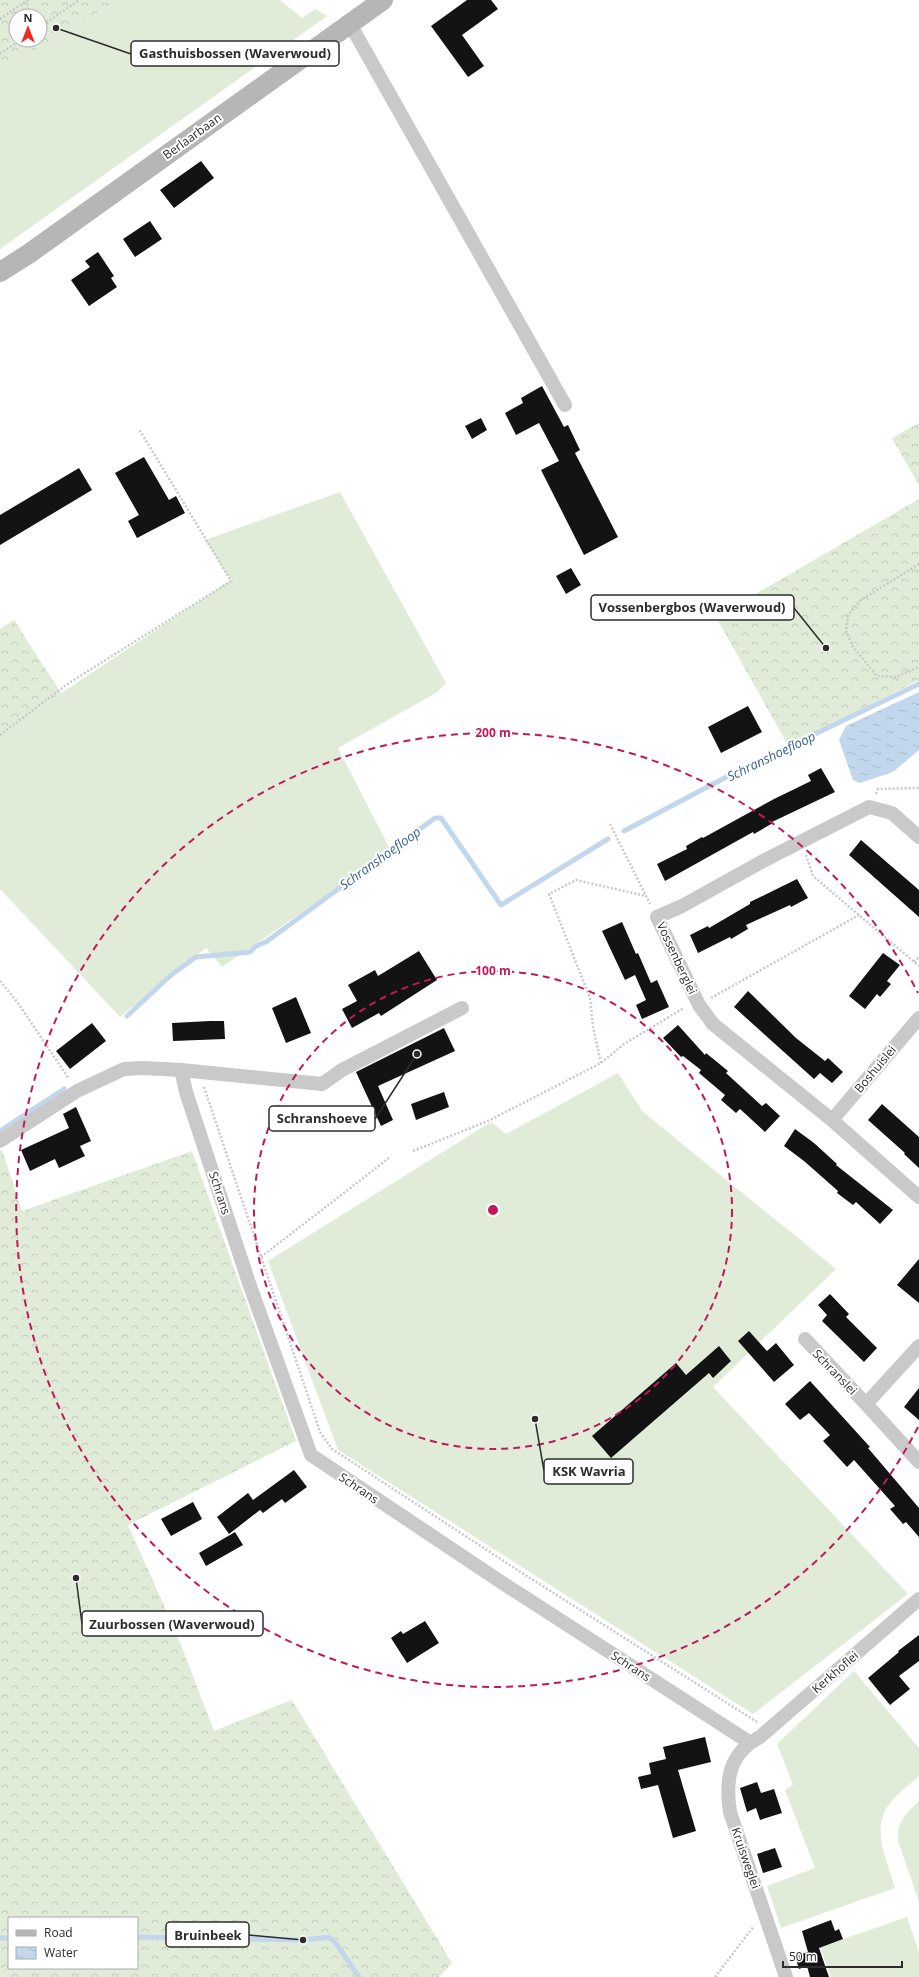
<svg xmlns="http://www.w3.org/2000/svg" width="919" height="1977" font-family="'Open Sans',sans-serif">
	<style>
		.grass { fill: #e0ebd8 }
		.forest { fill: url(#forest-crowns); fill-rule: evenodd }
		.water { fill: url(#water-ripples) }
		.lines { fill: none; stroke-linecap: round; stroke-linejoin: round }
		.stream { stroke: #c2d7ec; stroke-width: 5 }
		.building { fill: #131313 }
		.path { stroke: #c9c9c9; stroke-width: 2.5; stroke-dasharray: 2 2; stroke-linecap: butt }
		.street { stroke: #c9c9c9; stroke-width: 14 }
		.secondary { stroke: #b6b6b6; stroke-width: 20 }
		.ring { fill: none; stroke: #c2185b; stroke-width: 2; stroke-dasharray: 7 5 }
		.labels { text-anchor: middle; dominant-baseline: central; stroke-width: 4; stroke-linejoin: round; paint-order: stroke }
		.street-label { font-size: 12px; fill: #2c2c2c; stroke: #fff }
		.water-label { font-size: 13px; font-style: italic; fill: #366392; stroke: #fff }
		.centre { fill: #c2185b; stroke: #fff; stroke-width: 2 }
		.ring-label { font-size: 12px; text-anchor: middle; font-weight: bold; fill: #c2185b; stroke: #fff; stroke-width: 4; stroke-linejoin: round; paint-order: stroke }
		.leader { fill: none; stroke: #2c2c2c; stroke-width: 1.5 }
		.callout-dot { fill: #2c2c2c; stroke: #fff; stroke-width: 1.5 }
		.callout { fill: #fff; stroke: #2c2c2c; stroke-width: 1.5 }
		.callout-label { font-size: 13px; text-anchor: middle; font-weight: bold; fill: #2c2c2c }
	</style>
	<defs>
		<pattern id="forest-crowns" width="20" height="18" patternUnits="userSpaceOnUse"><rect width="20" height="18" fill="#e0ebd8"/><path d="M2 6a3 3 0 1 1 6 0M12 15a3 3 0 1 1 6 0" fill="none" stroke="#c0caba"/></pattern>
		<pattern id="water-ripples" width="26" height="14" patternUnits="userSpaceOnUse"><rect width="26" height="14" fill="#c2d7ec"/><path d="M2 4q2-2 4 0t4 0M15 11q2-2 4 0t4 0" fill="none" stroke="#a7b9cb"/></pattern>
	</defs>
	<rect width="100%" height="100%" fill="#fff"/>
	<!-- grass -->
	<path class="grass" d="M121,0H280L302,18L315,9L327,16L0,249V71L8,65Z
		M340,492L446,683L436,693L338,748L391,851L222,967L206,948L120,1017L0,889V734L231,580L205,540Z
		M618,1073L643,1112L836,1269L713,1387L908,1594L753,1714L338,1450L268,1261L491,1122L506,1134Z
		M854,1671L919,1748V1776C910,1785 898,1793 890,1803C870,1828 887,1860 895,1888L781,1928L767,1886L815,1868L785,1790L793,1785L777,1744Z
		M919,1801V1902L898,1841C896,1823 906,1813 919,1801Z
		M907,1917L919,1952V1977H831L820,1947Z"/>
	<!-- forest -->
	<path class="forest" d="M0,0H121L8,65L0,71ZM16,16H40V40H16Z
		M919,423V485L892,438Z
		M919,499V680L789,747L716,617Z
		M14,620L61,693L0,734V629Z
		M2,1150L22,1211L192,1151L296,1441L128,1525L176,1632L214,1731L292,1700L452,1963L439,1977H0V1151ZM9,1918H137V1968H9Z"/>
	<!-- water -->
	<path class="water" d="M919,692V750L893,772L860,783L853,780L839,740L846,726Z"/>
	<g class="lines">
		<!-- stream -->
		<path class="stream" d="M624,831L732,774L919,684
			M127,1016L171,975L196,957L250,952L256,946L266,942L435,818H441L501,905L608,839
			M0,1131L64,1089
			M137,1937L303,1940L329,1937L337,1945L359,1977
			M0,1938H9"/>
	</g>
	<!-- building -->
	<path class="building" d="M467,0H491L498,9L462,35L484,66L468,77L431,26Z
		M201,161L214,178L174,208L160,190Z
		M150,221L162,239L135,257L123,239Z
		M98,252L114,276L111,278L117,287L89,306L71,280L90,267L85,261Z
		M542,386L564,427L568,425L580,450L575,453L618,537L584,555L541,470L559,461L539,423L516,435L505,413L523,403L521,398Z
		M481,418L487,430L472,439L465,426Z
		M144,457L169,500L176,496L185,513L137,538L128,521L139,515L115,473Z
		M79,468L92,490L0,545V515Z
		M571,568L581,585L566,594L556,576Z
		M748,706L762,732L721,753L708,727Z
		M821,768L835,792L772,822L773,823L754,834L753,832L665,881L657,864L687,849L686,846L702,837L703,838L774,799L811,781L808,775Z
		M861,840L919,890V917L849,855Z
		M797,879L808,898L791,907L790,905L746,925L748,929L731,939L730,937L698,953L690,935L708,926L709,928L750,904V902Z
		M622,922L636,954L638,953L651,983L657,980L669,1007L642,1019L636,1005L646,1000L635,975L625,980L602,931Z
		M419,951L437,980L381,1016L379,1013L352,1028L342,1009L357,1001L348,985L375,970L378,976Z
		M883,953L900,965L887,981L891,984L880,997L877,994L865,1009L849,996Z
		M748,991L796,1038L825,1061L828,1058L843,1072L832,1083L820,1073L814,1079L734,1007Z
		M296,997L311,1033L286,1043L272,1008Z
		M210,1021H224L225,1039L173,1041L172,1023Z
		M92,1023L106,1041L70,1069L56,1051Z
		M678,1025L705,1055L706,1053L728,1071L726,1073L762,1106L766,1103L780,1116L765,1132L740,1109L736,1113L721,1100L725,1095L699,1073L701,1070L683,1056L681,1057L663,1038Z
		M444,1028L455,1051L378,1086L393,1120L381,1126L356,1072Z
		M444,1092L449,1107L416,1120L411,1104Z
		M882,1104L919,1137V1168L904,1154L905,1153L868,1120Z
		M76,1107L91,1141L80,1146L85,1156L59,1168L55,1159L30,1171L21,1150L69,1128L63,1114Z
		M795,1129L814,1143L837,1164L836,1165L893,1210L880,1224L856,1202L853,1205L837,1193L838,1191L804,1161L784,1146Z
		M919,1259V1303L897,1285Z
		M830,1294L849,1314L846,1317L877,1348L864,1362L822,1321L827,1315L818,1305Z
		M749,1331L767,1351L776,1343L794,1365L774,1382L738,1341Z
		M719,1346L731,1361L713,1378L709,1373L611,1458L592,1436L676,1363L686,1375Z
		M810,1381L870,1447L868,1448L919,1508V1537L906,1522L903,1524L890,1509L895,1506L854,1460L847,1467L823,1441L830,1435L809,1413L800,1420L785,1404Z
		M919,1388V1420L904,1407Z
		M294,1470L307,1487L285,1503L282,1499L263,1513L260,1510L229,1534L217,1517L248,1493L253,1500Z
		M193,1502L202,1519L171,1536L161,1519Z
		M235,1532L243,1545L206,1566L199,1553Z
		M425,1621L439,1643L407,1663L391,1638L401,1631L403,1634Z
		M919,1635V1661L899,1676L910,1689L890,1705L868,1678L899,1652L898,1651Z
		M705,1737L711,1762L678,1770L696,1831L673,1838L658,1785L641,1789L638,1777L651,1774L649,1763L666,1759L663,1747Z
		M757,1782L761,1793L774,1789L782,1813L760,1820L756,1808L747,1812L740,1788Z
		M775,1848L782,1867L763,1873L757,1854Z
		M831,1920L835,1931L839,1929L843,1939L811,1951L819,1948L829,1977H810L807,1966L799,1969L795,1956L808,1952L802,1931Z"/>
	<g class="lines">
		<!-- path -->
		<path class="path" d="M0,19L28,0
			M40,27L79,0
			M0,54L20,40
			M919,564L861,600L848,615L846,631L853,647L877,676L896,677L919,667
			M0,735L69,683L231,581L139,429
			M876,794L878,789L919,788
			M610,824L650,904
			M806,855L813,876L919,966
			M914,962L919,957
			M0,981L18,1003L69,1079
			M711,998L859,915
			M601,1063L593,1027L590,998L549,894L576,880L646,896
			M204,1087L320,1432L332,1449L522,1573L757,1722
			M413,1151L488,1121L601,1063L624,1044L684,1008
			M261,1257L389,1158
			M715,1977L754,1926"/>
		<!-- street -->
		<path class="street" d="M350,24L565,405
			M919,837L892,813L869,807L763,861L682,906L657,917L699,1005L713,1024L832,1120L919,1197
			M181,1070L186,1092L249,1283L311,1455L501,1582L749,1742
			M832,1120L919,1018
			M0,1141L77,1091L124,1069L143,1068L181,1070L322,1084L342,1070L462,1008
			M805,1339L866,1404
			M919,1346L866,1404L919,1462
			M786,1977L730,1812C725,1780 729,1753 760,1737L919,1599"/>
		<!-- secondary -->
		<path class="secondary" d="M0,272L30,253L383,0"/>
	</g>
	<!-- distance rings -->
	<g class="ring">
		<circle cx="493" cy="1210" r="239"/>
		<path d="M918 1427A477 477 0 1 1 918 993"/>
	</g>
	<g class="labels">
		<!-- street labels -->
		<g class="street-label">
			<text transform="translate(192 136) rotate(-36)">Berlaarbaan</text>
			<text transform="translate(677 958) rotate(65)">Vossenberglei</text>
			<text transform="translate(875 1069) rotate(-50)">Boshuislei</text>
			<text transform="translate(220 1193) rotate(72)">Schrans</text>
			<text transform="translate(835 1372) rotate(46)">Schranslei</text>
			<text transform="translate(359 1488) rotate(34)">Schrans</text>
			<text transform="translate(631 1666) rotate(33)">Schrans</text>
			<text transform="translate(835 1672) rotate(-41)">Kerkhoflei</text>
			<text transform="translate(746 1858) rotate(71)">Kruisweglei</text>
		</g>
		<!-- water labels -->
		<g class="water-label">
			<text transform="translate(771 756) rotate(-26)">Schranshoefloop</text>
			<text transform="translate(380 858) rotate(-36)">Schranshoefloop</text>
		</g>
	</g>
	<circle cx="493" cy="1210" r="6" class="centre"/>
	<g class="ring-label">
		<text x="493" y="737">200 m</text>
		<text x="493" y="975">100 m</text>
	</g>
	<!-- callouts -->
	<path class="leader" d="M56 28L131 54M826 648L794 608M417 1054L375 1119M535 1419L544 1471M76 1578L82 1624M303 1940L249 1935"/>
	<g class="callout-dot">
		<circle cx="56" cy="28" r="4"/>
		<circle cx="826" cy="648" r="4"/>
		<circle cx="417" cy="1054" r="4"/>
		<circle cx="535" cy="1419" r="4"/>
		<circle cx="76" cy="1578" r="4"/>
		<circle cx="303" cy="1940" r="4"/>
	</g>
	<g class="callout">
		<rect x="131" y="41" width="208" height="25" rx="4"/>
		<rect x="591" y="595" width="203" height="25" rx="4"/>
		<rect x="269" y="1106" width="106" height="25" rx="4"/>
		<rect x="544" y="1459" width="89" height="25" rx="4"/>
		<rect x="82" y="1611" width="181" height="25" rx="4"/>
		<rect x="166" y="1922" width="83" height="25" rx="4"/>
	</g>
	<g class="callout-label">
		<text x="235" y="58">Gasthuisbossen (Waverwoud)</text>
		<text x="692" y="612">Vossenbergbos (Waverwoud)</text>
		<text x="322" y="1123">Schranshoeve</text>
		<text x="589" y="1476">KSK Wavria</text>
		<text x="172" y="1629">Zuurbossen (Waverwoud)</text>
		<text x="208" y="1940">Bruinbeek</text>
	</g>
	<!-- legend -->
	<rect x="8" y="1917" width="130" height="52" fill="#ffffff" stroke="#ababab"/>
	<rect x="16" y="1930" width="20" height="6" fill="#b6b6b6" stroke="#ababab"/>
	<text x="44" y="1937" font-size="12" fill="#2c2c2c">Road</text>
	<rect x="16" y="1947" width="20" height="12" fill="url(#water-ripples)" stroke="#ababab"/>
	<text x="44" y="1957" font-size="12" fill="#2c2c2c">Water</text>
	<!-- north arrow -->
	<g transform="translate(28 28)"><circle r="19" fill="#ffffff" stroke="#ababab"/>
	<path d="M0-3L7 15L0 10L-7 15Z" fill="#ef2b21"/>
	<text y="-6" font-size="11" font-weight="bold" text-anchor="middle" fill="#2c2c2c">N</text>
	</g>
	<!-- scale -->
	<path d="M783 1961v6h119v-6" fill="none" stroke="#2c2c2c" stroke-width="2"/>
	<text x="789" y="1961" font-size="12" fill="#2c2c2c" stroke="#ffffff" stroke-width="3" paint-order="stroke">50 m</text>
</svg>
